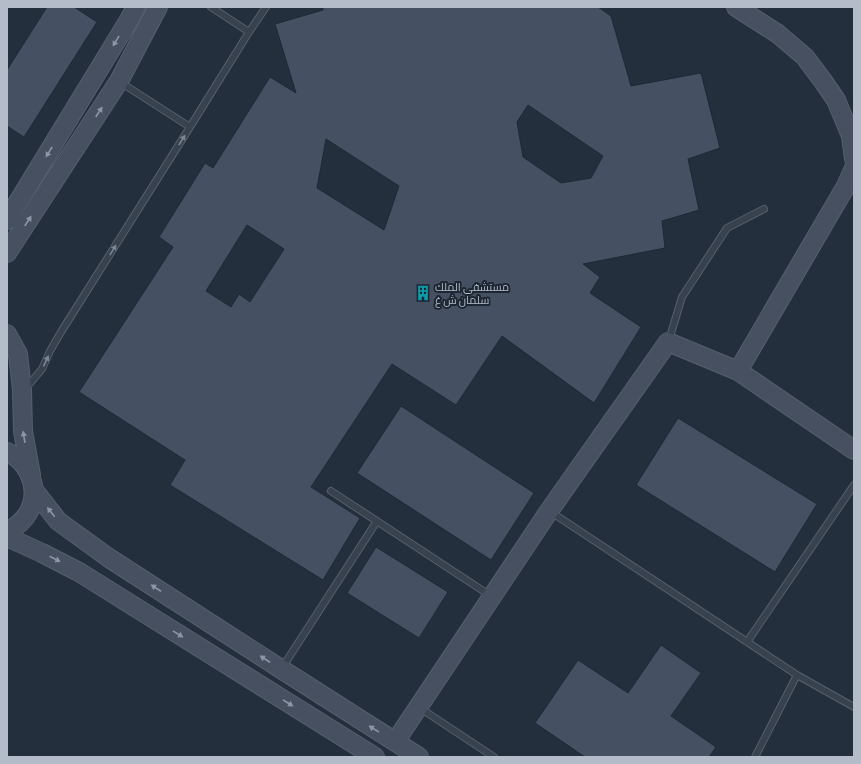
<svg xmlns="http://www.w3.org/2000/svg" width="861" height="764" font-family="'Source Sans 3',Cairo,sans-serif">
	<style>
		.building { fill: #455162; stroke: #1f2835; fill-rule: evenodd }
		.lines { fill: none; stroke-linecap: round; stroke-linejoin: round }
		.lane-casing { stroke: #565f6c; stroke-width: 8 }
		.secondary-casing { stroke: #565f6c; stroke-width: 20 }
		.lane { stroke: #38414e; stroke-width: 6 }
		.secondary { stroke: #465061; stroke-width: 18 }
		.oneway { fill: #8e96a5 }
		.oneway2 { fill: #7c8592 }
		.labels { text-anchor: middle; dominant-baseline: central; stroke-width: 4; stroke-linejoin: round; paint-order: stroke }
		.poi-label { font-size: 11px; fill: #b4bcc9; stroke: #1d2633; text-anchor: start }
	</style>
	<rect width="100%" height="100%" fill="#242f3e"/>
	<!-- building -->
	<path class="building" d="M47,7H74L97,22L24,137L7,126V70Z
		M323,7H598L611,16L631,86L701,73L720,148L688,159L699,210L662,221L665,248L583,264L600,277L590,293L641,327L594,403L502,336L456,405L392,364L311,487L360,518L323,580L170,485L185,460L79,392L173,247L159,237L205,163L213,168L270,77L296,93L275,24L323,10ZM528,105L603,156L591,178L561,183L523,157L517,122ZM326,139L399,186L384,230L317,188ZM247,225L284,249L250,302L239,294L231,307L206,291Z
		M401,406L534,493L491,560L357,473Z
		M678,418L817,504L775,572L636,485Z
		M376,547L448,592L419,638L347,593Z
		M661,645L701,673L671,716L716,747L709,757H585L535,723L578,660L628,693Z"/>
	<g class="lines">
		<defs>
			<path id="lane" d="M211,7L249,32
				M120,82L190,127
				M669,340L682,297L727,228L764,209
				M26,388L42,369L50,351L61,332L190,127L249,32L266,7
				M331,491L491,596
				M551,512L797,675L854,707
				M747,642L854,485
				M282,668L377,521
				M420,708L494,757
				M755,757L797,675"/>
			<path id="secondary" d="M736,7L778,34L805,57L823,81L836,100L851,136L854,159
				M7,220L129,20L136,7
				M7,253L119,81L158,7
				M7,334L18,354L22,390L23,431L31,475
				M738,371L846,186L854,168
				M7,452C26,460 38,483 32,504C28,517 18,526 7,532
				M34,490L58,521L109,558L281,669L419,757
				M7,537L42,553L79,572L375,757
				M395,742L549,511L668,342L738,371L854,450"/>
		</defs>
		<!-- lane casing -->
		<use href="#lane" class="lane-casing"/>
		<!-- secondary casing -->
		<use href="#secondary" class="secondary-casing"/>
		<!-- lane -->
		<use href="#lane" class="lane"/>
		<!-- secondary -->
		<use href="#secondary" class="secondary"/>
	</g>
	<!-- one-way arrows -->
	<defs><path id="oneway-solid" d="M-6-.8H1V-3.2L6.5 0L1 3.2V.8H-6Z"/></defs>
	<g class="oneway">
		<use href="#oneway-solid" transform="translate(116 41) rotate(121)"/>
		<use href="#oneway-solid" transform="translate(99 112) rotate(-57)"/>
		<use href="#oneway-solid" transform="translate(49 152) rotate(121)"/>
		<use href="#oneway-solid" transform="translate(28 221) rotate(-57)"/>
		<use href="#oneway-solid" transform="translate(24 437) rotate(-99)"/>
		<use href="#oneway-solid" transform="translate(51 512) rotate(-128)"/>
		<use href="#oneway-solid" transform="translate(55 559) rotate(27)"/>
		<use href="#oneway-solid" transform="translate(156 588) rotate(-147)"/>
		<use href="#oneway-solid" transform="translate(178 634) rotate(32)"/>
		<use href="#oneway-solid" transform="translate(265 659) rotate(-147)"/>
		<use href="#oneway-solid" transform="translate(288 703) rotate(32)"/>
		<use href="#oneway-solid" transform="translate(374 729) rotate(-148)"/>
	</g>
	<g class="oneway2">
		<use href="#oneway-solid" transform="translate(182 140) rotate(-58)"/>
		<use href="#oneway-solid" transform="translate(113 250) rotate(-58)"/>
		<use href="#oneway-solid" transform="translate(46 361) rotate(-65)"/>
	</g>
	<!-- icons -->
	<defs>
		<symbol id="building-bare" viewBox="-9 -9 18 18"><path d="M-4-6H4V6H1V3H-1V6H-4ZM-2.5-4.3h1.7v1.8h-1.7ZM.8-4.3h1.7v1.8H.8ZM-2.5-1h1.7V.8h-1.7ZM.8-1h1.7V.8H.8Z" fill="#0f9aa8" stroke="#1d2633" stroke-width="2.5" paint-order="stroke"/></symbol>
	</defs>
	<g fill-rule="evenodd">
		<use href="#building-bare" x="412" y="282" width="22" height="22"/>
	</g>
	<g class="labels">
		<!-- poi labels -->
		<g class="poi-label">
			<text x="435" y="287">مستشفى الملك<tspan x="435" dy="13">سلمان ش غ</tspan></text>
		</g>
	</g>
	<!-- border -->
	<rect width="861" height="764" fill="none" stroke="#b4bcc9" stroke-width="16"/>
</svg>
